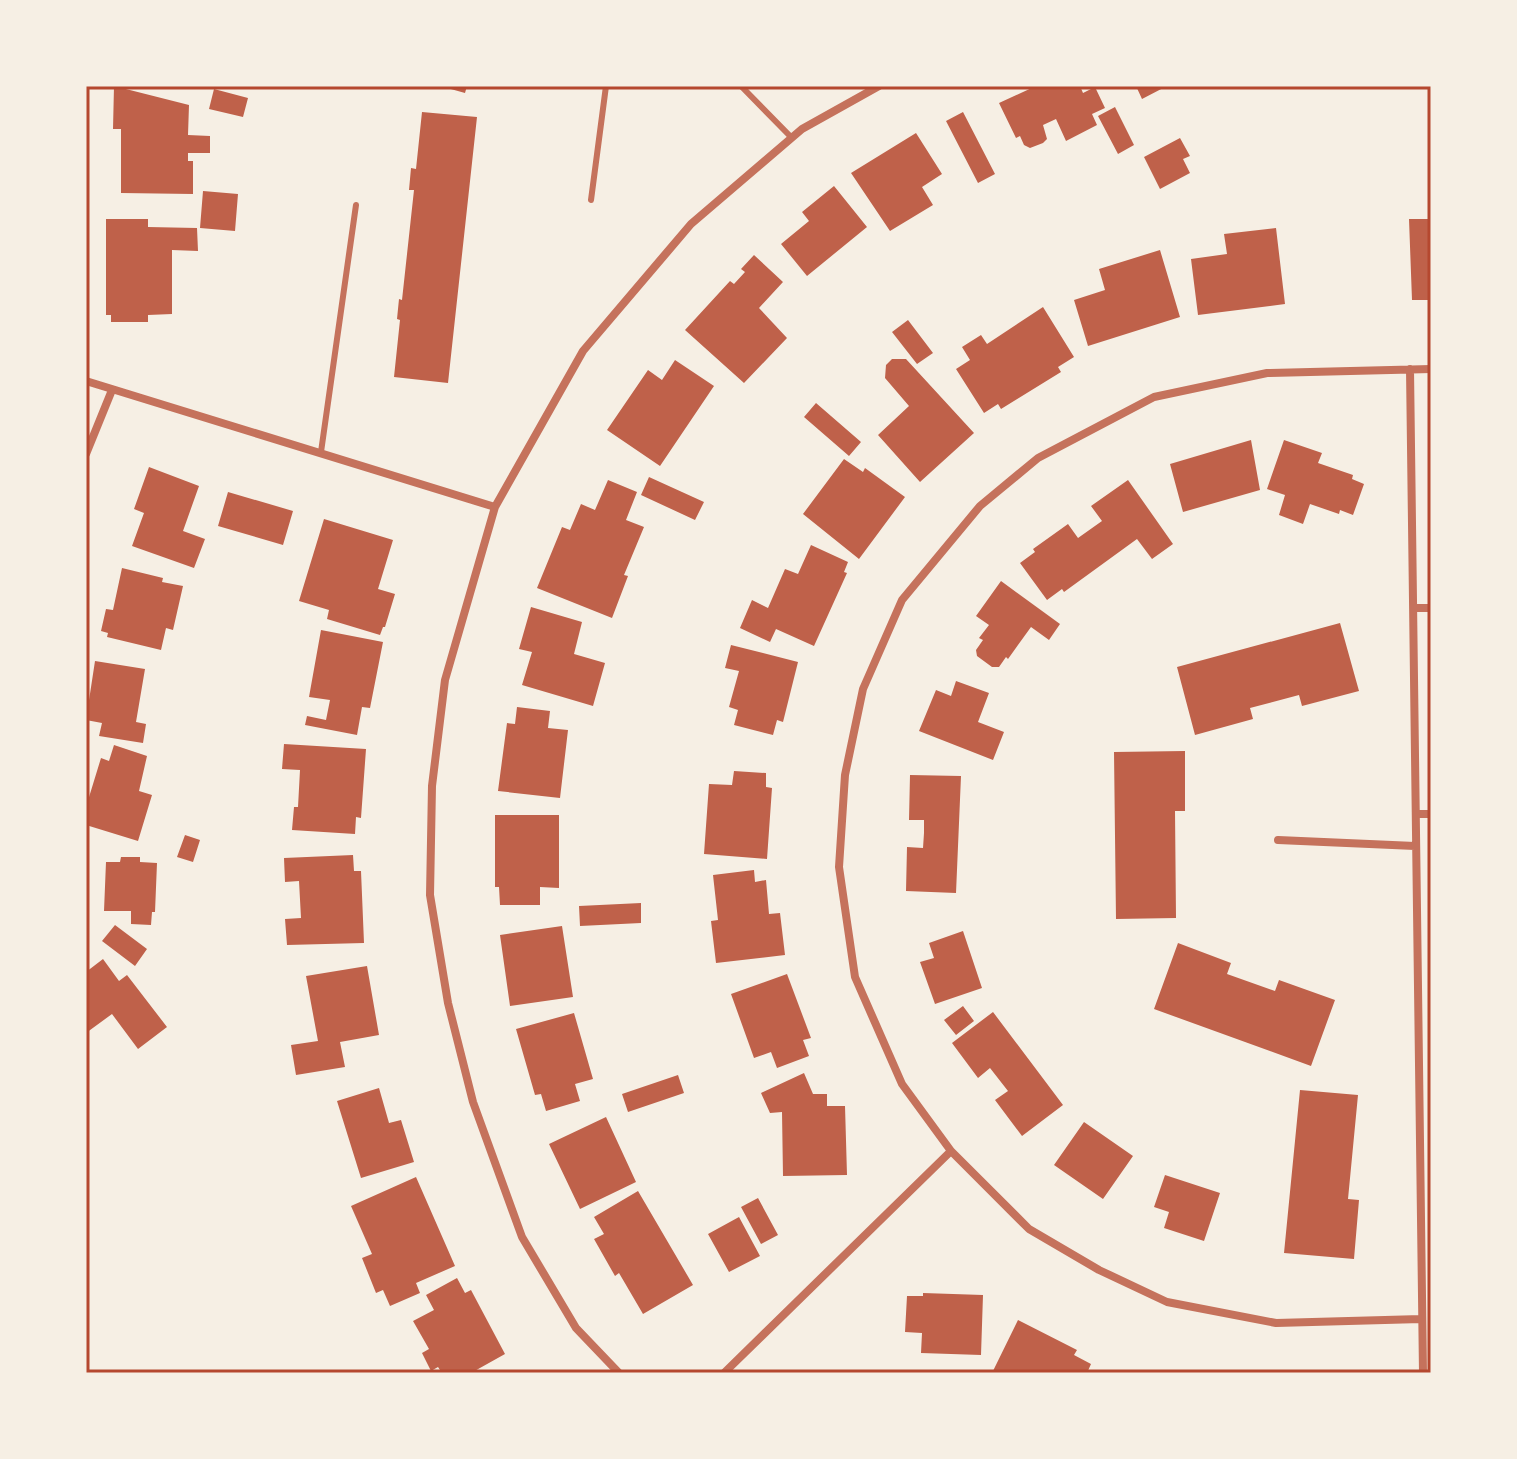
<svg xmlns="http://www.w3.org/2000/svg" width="1517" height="1459" font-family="'Asap Condensed',sans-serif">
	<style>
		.building { fill: #bf614a }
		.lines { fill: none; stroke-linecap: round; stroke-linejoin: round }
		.service { stroke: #c5725c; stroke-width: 6 }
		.minor { stroke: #c5725c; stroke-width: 8 }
		.neatline { fill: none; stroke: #b5482f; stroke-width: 3 }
	</style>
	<rect width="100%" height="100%" fill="#f6efe4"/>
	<!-- building -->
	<path class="building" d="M114,86L189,105L188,135L210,136V153H188V161H193V194L121,193V129H113Z
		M440,86H467L465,93Z
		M1036,86H1080L1083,93L1095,87L1105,108L1092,114L1097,125L1066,141L1056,119L1043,125L1047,139L1043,143L1030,148L1024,145L1020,136L1016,138L999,103Z
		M1136,86H1167L1142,99Z
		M214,89L248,98L243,117L209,109Z
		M1115,107L1134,145L1118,154L1098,116Z
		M422,112L477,117L448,383L394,377L400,320L397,319L399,299L402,300L414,190H409L411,168L416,169Z
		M963,112L995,174L978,183L946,121Z
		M916,133L942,174L922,187L933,205L890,231L851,173Z
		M1180,138L1190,156L1183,159L1190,173L1160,189L1144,157Z
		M834,186L867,227L807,276L781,244L809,221L802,212Z
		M203,191L238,194L235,231L200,228Z
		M106,219H148V227L197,228L198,251L172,250V314L148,315V322H111V315H106Z
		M1409,219H1431V300H1412Z
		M1276,228L1285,304L1198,315L1191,259L1227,254L1224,234Z
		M1160,250L1180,317L1088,346L1074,300L1105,290L1099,269Z
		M754,255L783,282L759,308L787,338L744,383L685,330L730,281L734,284L745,272L741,269Z
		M1043,307L1074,357L1058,367L1061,372L1001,409L998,404L984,413L956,369L970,360L962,347L981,335L987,344Z
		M908,320L933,353L917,364L892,332Z
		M892,359H906L974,433L920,482L878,435L909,406L885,378L886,365Z
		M675,360L714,386L660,466L607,430L648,370L662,380Z
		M816,403L861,442L849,456L804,417Z
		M1251,440L1260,490L1183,512L1170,464Z
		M1284,440L1322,453L1318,463L1353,475L1352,479L1364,484L1353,515L1340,510L1339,514L1310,504L1303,524L1279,515L1285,495L1267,489Z
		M844,459L863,472L865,468L905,497L859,559L803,514Z
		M149,467L199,486L183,531L205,539L194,568L132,546L144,513L134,509Z
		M649,477L704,502L695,520L641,495Z
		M608,480L637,492L626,520L644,527L624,575L628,576L612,618L537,588L562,527L570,530L581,504L595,510Z
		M1128,480L1173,544L1152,559L1137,539L1064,592L1062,589L1047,600L1020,563L1035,552L1033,549L1068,524L1078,538L1102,521L1091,506Z
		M228,492L293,511L283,545L218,526Z
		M324,519L393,540L378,589L395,594L385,627H383L380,635L327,619L329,610L299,601Z
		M811,545L848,562L844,572L847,573L814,646L776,629L770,642L740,628L752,600L768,608L785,569L798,574Z
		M122,568L163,578L162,582L183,586L173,630L166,628L161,650L107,637L108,633L101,631L106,609L113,610Z
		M1001,581L1060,624L1049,640L1031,627L1008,659L1006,657L999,667H992L977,656L976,650L983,640L979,638L989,625L976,616Z
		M531,607L582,622L574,654L605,663L593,706L522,685L532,652L519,649Z
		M1340,623L1359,691L1302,706L1299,695L1250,708L1253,719L1195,735L1177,667Z
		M321,630L383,642L370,708L362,707L357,735L305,725L307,716L326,720L330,700L309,697Z
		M731,645L798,662L783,722L777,720L773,735L734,725L738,710L729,707L739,671L725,668Z
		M95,661L145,669L136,722L146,724L143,743L99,736L102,723L86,720Z
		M956,681L989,693L978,722L1004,732L993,760L919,731L936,690L951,696Z
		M517,707L550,711L548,728L568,730L560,798L498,791L507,723L515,724Z
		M284,744L366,749L361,818L356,817L355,834L292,830L294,807H298L300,770L282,769Z
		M114,745L147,756L139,791L152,795L138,841L86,825V807L101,758L109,761Z
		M1185,751V811H1175L1176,918L1116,919L1114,752Z
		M734,771L766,773V787L772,788L767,859L704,854L709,784L732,785Z
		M910,775L961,776L956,893L906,891L907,847L923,848L924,833V820H909Z
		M495,815H559V888L540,887V905H500L499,887H495Z
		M185,835L200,840L193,862L177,857Z
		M353,855L354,871H361L364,943L287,945L285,919L301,918L299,881L285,882L284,858Z
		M121,857H140V862L157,863L155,912H152L151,925L131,924V911H104L106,862H120Z
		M754,870L755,882L766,880L769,914L780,913L785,955L716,963L711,921L718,920L713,875Z
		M641,903V923L580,926L579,906Z
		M115,925L147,949L135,966L102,941Z
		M562,926L573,997L510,1006L500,935Z
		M963,931L982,988L935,1004L920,962L934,958L929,943Z
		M1178,943L1231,963L1227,974L1275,991L1279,980L1335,1000L1311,1066L1154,1009Z
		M103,959L119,981L127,975L167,1027L138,1049L112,1014L86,1033V972Z
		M367,966L379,1035L340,1042L345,1067L296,1075L291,1045L318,1041L306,976Z
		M787,974L811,1038L803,1040L809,1056L777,1068L771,1052L754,1058L731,994Z
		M963,1006L974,1021L956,1035L944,1020Z
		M993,1012L1063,1105L1022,1136L995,1100L1008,1091L990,1068L978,1078L952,1043Z
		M574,1013L593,1079L575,1084L580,1101L546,1111L541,1094L535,1095L516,1029Z
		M804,1073L813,1094H827V1106H845L847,1175L783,1176L782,1112L770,1113L761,1093Z
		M678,1075L684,1093L628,1112L622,1094Z
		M379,1088L389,1123L401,1120L414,1162L361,1178L337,1101Z
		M1300,1090L1358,1095L1348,1199L1359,1200L1354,1259L1284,1253Z
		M606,1117L636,1182L580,1209L549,1144Z
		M1084,1122L1133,1156L1103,1199L1054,1165Z
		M1165,1175L1220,1193L1204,1241L1164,1228L1169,1212L1154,1207Z
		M416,1177L455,1266L416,1283L420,1293L390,1306L383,1290L376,1293L362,1258L372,1254L351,1206Z
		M638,1191L693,1285L643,1314L619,1273L615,1276L594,1239L604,1234L594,1217Z
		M758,1198L778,1235L761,1244L741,1207Z
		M739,1217L760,1256L729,1272L708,1234Z
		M457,1278L465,1293L471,1290L505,1354L471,1373H442L438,1367L431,1371L422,1353L429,1349L413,1321L434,1310L426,1295Z
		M923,1293L983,1295L981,1355L921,1353L922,1333L905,1332L907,1296H923Z
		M1018,1320L1077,1350L1074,1355L1091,1364L1087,1373H992Z"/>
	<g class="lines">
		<!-- service -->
		<path class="service" d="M741,86L791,137
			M591,200L606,86
			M321,452L356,205"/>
		<!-- minor -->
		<path class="minor" d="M1410,369L1423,1373
			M86,381L495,507
			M86,454L112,390
			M1414,608H1431
			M1417,814H1431
			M1278,840L1415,846
			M1421,1319L1276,1323L1167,1302L1099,1270L1029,1229L951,1151L902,1084L855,977L839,867L845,775L863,689L902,600L980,506L1038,458L1154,397L1267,373L1431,369
			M619,1373L576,1328L522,1237L473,1102L448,1003L430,895L432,786L445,680L495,507L583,351L691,224L802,129L879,86
			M724,1373L951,1151"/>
	</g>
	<!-- border -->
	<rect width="1517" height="1459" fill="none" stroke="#f6efe4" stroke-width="176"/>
	<rect x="88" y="88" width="1341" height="1283" class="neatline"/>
</svg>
